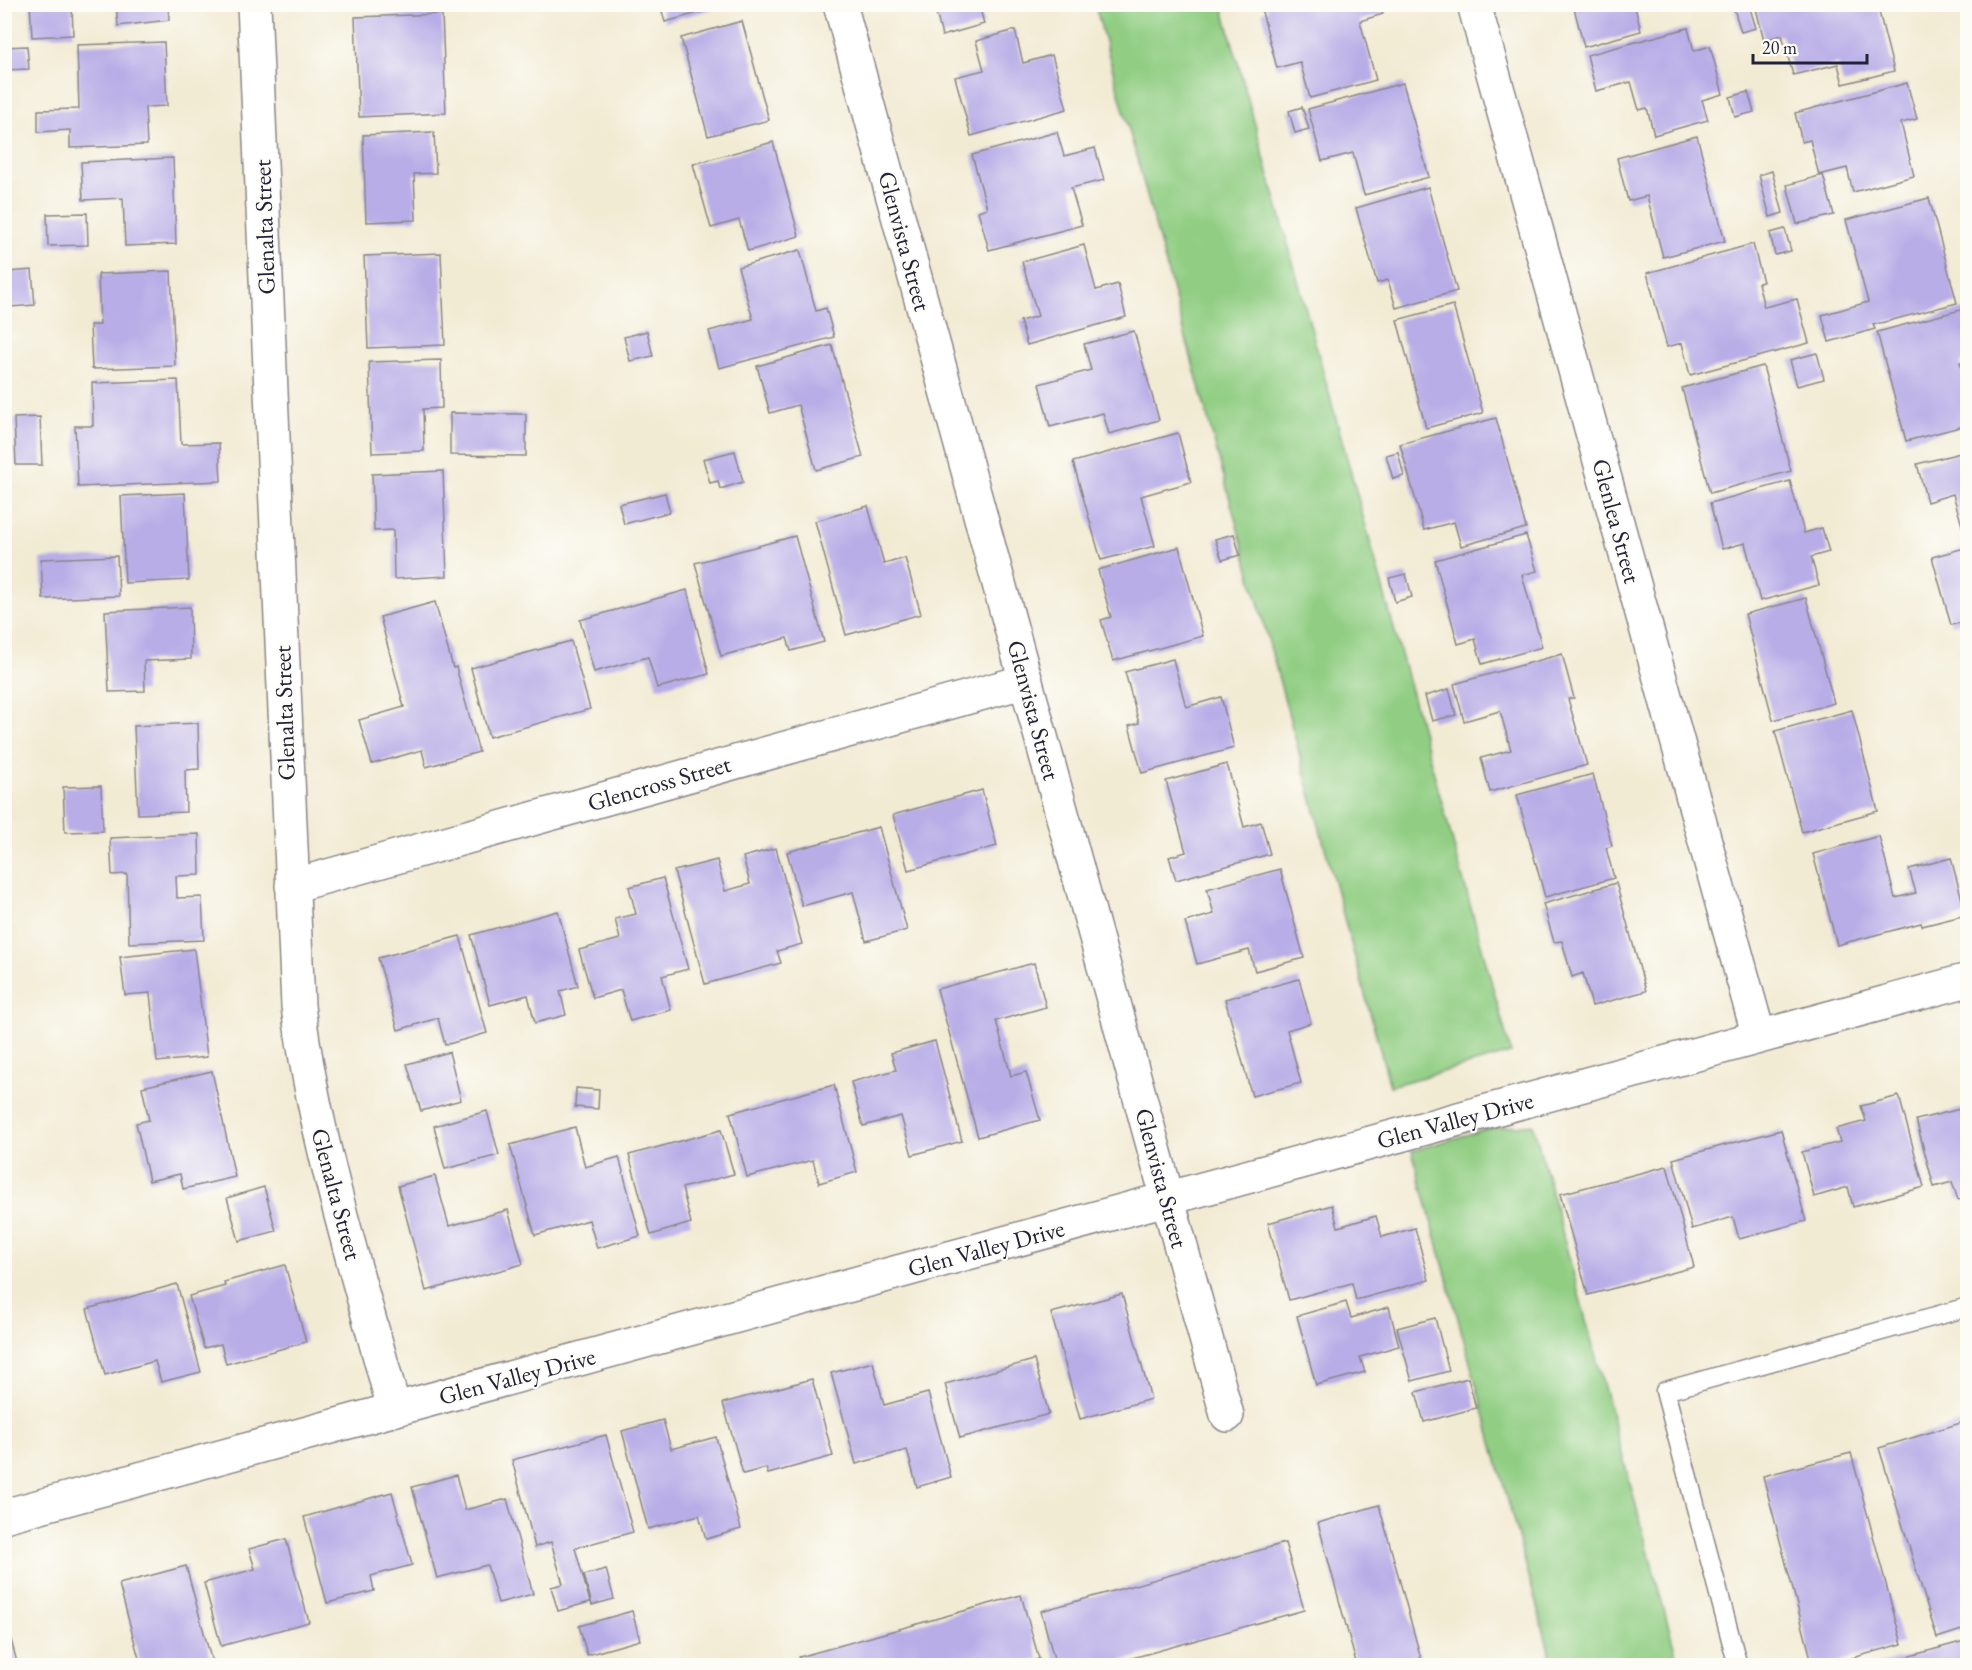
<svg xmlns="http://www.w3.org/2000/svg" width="1972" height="1670" font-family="'EB Garamond',serif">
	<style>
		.green { fill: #91ce83; stroke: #5a785f; stroke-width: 1.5 }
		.building { fill: #b8ade7 }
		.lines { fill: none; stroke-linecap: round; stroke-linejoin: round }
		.service-casing { stroke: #8a8688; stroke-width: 21 }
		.minor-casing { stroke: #8a8688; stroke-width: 36 }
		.service { stroke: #fff; stroke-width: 18 }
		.minor { stroke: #fff; stroke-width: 33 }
		.labels { text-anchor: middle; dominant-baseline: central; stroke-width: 4.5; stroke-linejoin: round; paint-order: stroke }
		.street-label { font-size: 24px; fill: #22223b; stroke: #fdfcf7 }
	</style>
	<rect width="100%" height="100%" fill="#fdfcf7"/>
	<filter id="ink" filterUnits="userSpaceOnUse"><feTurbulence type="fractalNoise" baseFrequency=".0167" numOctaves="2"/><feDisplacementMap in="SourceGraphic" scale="12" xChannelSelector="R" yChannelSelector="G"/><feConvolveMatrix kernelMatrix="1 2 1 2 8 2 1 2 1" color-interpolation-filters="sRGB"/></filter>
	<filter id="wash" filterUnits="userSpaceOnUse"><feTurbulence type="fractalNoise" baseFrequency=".008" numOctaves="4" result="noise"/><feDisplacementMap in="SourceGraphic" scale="24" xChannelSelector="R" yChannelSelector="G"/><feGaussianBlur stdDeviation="1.35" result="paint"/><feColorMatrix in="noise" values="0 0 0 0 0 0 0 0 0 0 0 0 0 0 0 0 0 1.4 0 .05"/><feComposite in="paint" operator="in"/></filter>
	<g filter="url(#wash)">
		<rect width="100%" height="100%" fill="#f2ebd4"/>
		<!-- green -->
		<path class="green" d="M1095,5H1222L1511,1053L1390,1086Z
			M1533,1124L1679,1665H1553L1412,1151L1486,1129Z"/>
		<g id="blocks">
			<!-- building -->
			<path class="building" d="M30,4H72L73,35L32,37Z
				M116,4H168L169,20L118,26Z
				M660,4H727V5L665,22Z
				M934,4H979L984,24L942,36Z
				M1266,4H1381L1383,14L1360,21L1376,80L1310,98L1300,62L1277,68L1262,12L1268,10Z
				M1573,4H1640L1635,7L1641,31L1584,47Z
				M1773,4H1877L1894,71L1843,84L1838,64L1793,75L1782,35L1764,40L1756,9Z
				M1749,5L1756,28L1741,32L1734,9Z
				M442,14L446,113L359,117L355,17Z
				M742,21L769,120L708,136L681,38Z
				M1688,28L1694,51L1710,46L1723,94L1702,100L1708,120L1654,135L1647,108L1639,110L1631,82L1596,91L1587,55Z
				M1015,30L1023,63L1052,55L1067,109L971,136L955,77L984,70L976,41Z
				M164,42L167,106L145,107L147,145L70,148V130L38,132V110L79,109L77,45Z
				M27,46L29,69L4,70V47Z
				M1403,83L1429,177L1364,195L1353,153L1322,161L1308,109Z
				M1907,83L1917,119L1901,123L1914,176L1853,192L1847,168L1819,175L1810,140L1802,142L1795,113Z
				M1748,92L1754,112L1735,117L1730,97Z
				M1302,107L1309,129L1295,133L1289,111Z
				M434,132L436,173L414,174L416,220L366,222L363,135Z
				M1057,132L1064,156L1095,148L1104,180L1071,188L1082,225L989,250L978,211L987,208L972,155Z
				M1697,136L1725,241L1663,257L1647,196L1628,201L1617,158Z
				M773,142L799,236L748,251L739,220L711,228L693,164Z
				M173,158L176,244L125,246L123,198L83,200L81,162Z
				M1772,171L1783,213L1770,217L1759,175Z
				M1823,175L1834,215L1797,224L1787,185Z
				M1428,187L1457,291L1396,308L1388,280L1377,283L1356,208Z
				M1929,198L1957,303L1873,325L1875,329L1829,342L1822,315L1868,302L1846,220Z
				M87,213L88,245L48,246L47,214Z
				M1785,229L1791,251L1775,255L1770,233Z
				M1753,244L1763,282L1758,283L1764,307L1797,299L1809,343L1690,375L1682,343L1667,347L1647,273Z
				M1084,245L1096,290L1118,284L1126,317L1027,345L1020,321L1038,316L1022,262Z
				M800,250L816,311L826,308L834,337L719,368L709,331L753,319L738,267Z
				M441,253L445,345L368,348L364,256Z
				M32,270L35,305L10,307L8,272Z
				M171,271L175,366L92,369L90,325H100L98,274Z
				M1453,305L1483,413L1426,428L1397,320Z
				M1968,308V360L1960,362L1968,393V425L1906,441L1877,332Z
				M647,331L653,356L630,361L624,337Z
				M1134,331L1159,420L1109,434L1103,413L1050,427L1039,384L1091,370L1084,344Z
				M832,345L863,457L816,470L798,405L770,413L757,366Z
				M1817,353L1824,379L1797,386L1790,360Z
				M441,360L442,408L423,409L424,451L372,453L369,362Z
				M1763,366L1791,471L1710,493L1682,388Z
				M178,380L181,444L219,443L221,481L78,487L75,426H93L92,383Z
				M450,413L526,414V456L450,455Z
				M40,417L42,465H16L14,418Z
				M1496,418L1526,528L1461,546L1454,522L1424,530L1400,444Z
				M1178,433L1191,482L1141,496L1155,546L1101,560L1073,462Z
				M735,451L743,482L720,489L718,481L710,483L703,459Z
				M1968,451V543H1967L1953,494L1927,502L1917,464Z
				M1398,452L1404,476L1393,479L1386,455Z
				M443,471L447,576L394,579L393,530L374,531L372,474Z
				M1790,481L1804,533L1822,528L1829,552L1811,557L1819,585L1760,601L1745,543L1722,549L1710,503Z
				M185,493L189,580L125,583L121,496Z
				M665,493L670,512L624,524L619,504Z
				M868,506L884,564L905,558L921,614L846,635L815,521Z
				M1234,534L1240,555L1222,560L1215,539Z
				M1526,535L1537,571L1522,575L1542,647L1482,664L1475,639L1458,644L1435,560Z
				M795,536L824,642L791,651L787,638L721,656L695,563Z
				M1179,547L1203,636L1113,661L1101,620L1111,617L1098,570Z
				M1968,547V628H1967L1965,622L1951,625L1932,557Z
				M117,556L119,596L43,599L41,559Z
				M1406,574L1412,597L1395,602L1389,578Z
				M687,590L709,674L657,688L648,657L594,672L580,620Z
				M1806,598L1834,703L1773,720L1745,614Z
				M435,602L453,668L456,667L479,752L426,767L422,750L372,764L359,720L404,707L380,617Z
				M190,607L191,659L144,661L145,691L109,692L105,611Z
				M571,641L590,709L489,737L471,668Z
				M1562,654L1574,698L1568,699L1587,765L1490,792L1481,758L1511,750L1500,711L1464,721L1454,684Z
				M1173,659L1186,707L1221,697L1234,748L1142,773L1129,726L1139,723L1125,672Z
				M1449,689L1456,715L1432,721L1425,696Z
				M1852,710L1878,811L1802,832L1775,731Z
				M198,723L199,769L185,770L186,812L138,814L134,726Z
				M1227,764L1244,827L1261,822L1270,854L1176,880L1169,857L1186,852L1166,781Z
				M1593,774L1612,846L1606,848L1614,878L1545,897L1517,795Z
				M101,786L103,831L65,832L63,787Z
				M982,790L997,846L908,870L893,815Z
				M879,827L907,930L866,941L853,892L802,906L787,852Z
				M199,834L200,875L176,876L177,898L202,897L204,940L129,943L127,874L112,875L110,838Z
				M1879,836L1895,898L1916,893L1909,869L1951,858L1966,915L1922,926L1921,923L1837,945L1813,854Z
				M776,848L802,944L777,951L781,963L705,984L674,871L717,860L725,891L750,884L743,857Z
				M1280,869L1304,958L1255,971L1249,950L1197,964L1185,922L1214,914L1207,889Z
				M663,878L688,969L662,976L671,1010L630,1021L621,990L593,998L579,950L620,939L615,919L636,914L629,887Z
				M1616,883L1646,991L1592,1006L1583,973L1572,977L1562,941L1554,942L1543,904Z
				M558,911L578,986L560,991L566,1015L535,1023L528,995L490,1005L471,935Z
				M460,936L487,1033L445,1045L438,1018L398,1030L378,958Z
				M194,949L207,1057L157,1062L150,993L125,995L120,957Z
				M1034,963L1046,1007L996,1021L1011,1076L1026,1072L1040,1120L978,1137L937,989Z
				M1299,979L1311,1023L1287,1030L1301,1083L1252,1096L1225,999Z
				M935,1041L962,1141L912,1155L901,1116L863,1126L851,1082L896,1070L891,1053Z
				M449,1052L461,1100L421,1111L407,1064Z
				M212,1071L235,1177L183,1189L180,1174L149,1181L136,1123L149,1120L142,1087Z
				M834,1085L857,1172L819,1183L813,1160L747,1177L730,1113Z
				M576,1088L599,1090L598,1109L575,1107Z
				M1899,1096L1924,1187L1853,1207L1848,1187L1814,1197L1802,1152L1840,1142L1836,1129L1866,1121L1861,1106Z
				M1968,1107V1198L1958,1200L1952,1182L1934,1187L1916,1120Z
				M487,1111L499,1155L445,1169L434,1126Z
				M575,1127L585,1167L619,1157L640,1236L597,1248L589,1220L535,1235L510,1145Z
				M721,1130L734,1174L682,1188L691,1223L651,1235L629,1155Z
				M1781,1130L1806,1221L1739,1239L1733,1217L1692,1229L1673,1159Z
				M1667,1166L1694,1267L1588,1295L1560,1194Z
				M435,1176L449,1226L508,1210L523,1264L426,1291L398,1186Z
				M264,1187L276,1231L239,1241L227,1198Z
				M1332,1205L1338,1227L1376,1216L1382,1237L1415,1228L1429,1280L1356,1300L1352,1283L1289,1300L1268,1223Z
				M285,1265L306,1342L226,1364L221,1344L204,1348L189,1296L225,1286L224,1282Z
				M177,1284L201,1372L161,1382L155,1361L105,1375L87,1309Z
				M1122,1294L1151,1399L1080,1419L1051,1313Z
				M1346,1302L1351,1318L1389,1307L1399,1346L1360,1357L1365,1372L1316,1385L1297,1316Z
				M1435,1318L1449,1371L1412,1381L1397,1328Z
				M1034,1360L1049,1414L960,1438L945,1384Z
				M873,1362L884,1405L928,1393L951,1477L917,1487L907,1450L856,1464L831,1373Z
				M1468,1378L1476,1408L1424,1422L1416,1392Z
				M812,1379L833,1456L768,1474L766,1468L743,1474L723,1403Z
				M663,1420L671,1449L716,1437L741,1529L706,1539L699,1515L648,1529L622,1431Z
				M1967,1421L1968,1628L1937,1638L1879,1448Z
				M606,1435L633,1532L575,1548L590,1602L558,1611L551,1587L563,1584L551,1542L535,1547L512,1460Z
				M1851,1453L1902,1644L1824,1666H1813L1763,1476Z
				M456,1475L465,1510L507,1499L533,1594L498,1603L487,1565L437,1578L412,1487Z
				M392,1492L412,1565L371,1576L374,1591L327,1603L304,1517Z
				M1379,1505L1423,1666H1357L1318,1523Z
				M286,1539L309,1622L221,1646L204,1583L255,1569L249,1549Z
				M1285,1543L1304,1610L1104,1666H1056L1041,1611Z
				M186,1566L213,1666H141L119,1584Z
				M606,1569L614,1599L592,1605L584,1575Z
				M1021,1595L1039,1659L1018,1666H802L799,1657Z
				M632,1611L640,1640L587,1655L579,1626Z
				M7,1625L18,1666H4V1626Z
				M1968,1640V1666H1877V1665Z"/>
		</g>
	</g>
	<g filter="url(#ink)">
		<use href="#blocks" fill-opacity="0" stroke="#8a8688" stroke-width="1.5"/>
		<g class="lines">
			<defs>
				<path id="service" d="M1738,1666L1665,1391L1968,1307"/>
				<path id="minor" d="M254,4L298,1006C315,1142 359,1277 394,1409
					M840,4L1227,1415
					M1474,4L1759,1037
					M292,886L1026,681
					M4,1516L1968,980"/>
			</defs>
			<!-- service casing -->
			<use href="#service" class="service-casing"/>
			<!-- minor casing -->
			<use href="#minor" class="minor-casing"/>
			<!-- service -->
			<use href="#service" class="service"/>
			<!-- minor -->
			<use href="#minor" class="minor"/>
		</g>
	</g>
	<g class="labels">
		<!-- street labels -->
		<g class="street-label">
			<text transform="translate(264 227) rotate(-92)">Glenalta Street</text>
			<text transform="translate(905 241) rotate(75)">Glenvista Street</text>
			<text transform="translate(1617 521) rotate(75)">Glenlea Street</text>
			<text transform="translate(1034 710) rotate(75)">Glenvista Street</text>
			<text transform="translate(284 713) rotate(-92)">Glenalta Street</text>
			<text transform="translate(659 783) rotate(-16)">Glencross Street</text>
			<text transform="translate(1455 1120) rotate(-15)">Glen Valley Drive</text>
			<text transform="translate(1162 1178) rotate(75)">Glenvista Street</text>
			<text transform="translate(337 1194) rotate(75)">Glenalta Street</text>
			<text transform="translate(986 1248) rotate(-15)">Glen Valley Drive</text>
			<text transform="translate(517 1376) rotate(-15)">Glen Valley Drive</text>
		</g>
	</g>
	<!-- margin -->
	<rect width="1972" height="1670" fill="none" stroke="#fdfcf7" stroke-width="24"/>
	<!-- scale -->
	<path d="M1753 54v9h114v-9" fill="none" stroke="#22223b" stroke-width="3"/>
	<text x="1762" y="54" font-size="18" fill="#22223b" stroke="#fdfcf7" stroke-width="4.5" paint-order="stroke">20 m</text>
</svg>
